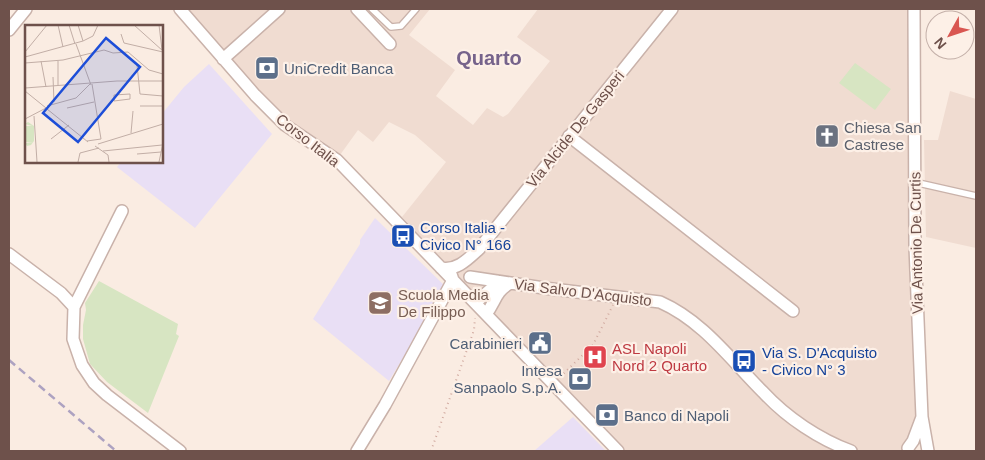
<svg xmlns="http://www.w3.org/2000/svg" width="985" height="460" font-family="Helvetica,sans-serif">
	<style>
		.residential { fill: #f0dcd1 }
		.education { fill: #e9dff5 }
		.green { fill: #d7e5c2 }
		.lines { fill: none; stroke-linecap: round; stroke-linejoin: round }
		.lane-casing { stroke: #c9b2aa; stroke-width: 8 }
		.street-casing { stroke: #c9b2aa; stroke-width: 14 }
		.path { stroke: #d1aaa0; stroke-width: 2; stroke-dasharray: 1 4; stroke-linecap: butt }
		.lane { stroke: #fff; stroke-width: 5.5 }
		.street { stroke: #fff; stroke-width: 11 }
		.rail { stroke: #ada2c1; stroke-width: 2.5; stroke-dasharray: 8 5; stroke-linecap: butt }
		.labels { text-anchor: middle; dominant-baseline: central; stroke-width: 4.5; stroke-linejoin: round; paint-order: stroke }
		.service-label { font-size: 15px; fill: #4e5e75; stroke: #fdf0e7; text-anchor: start }
		.worship-label { font-size: 15px; fill: #5b616d; stroke: #fdf0e7; text-anchor: start }
		.street-label { font-size: 15px; fill: #6e514b; stroke: #fdf0e7 }
		.transit-label { font-size: 15px; fill: #164399; stroke: #fdf0e7; text-anchor: start }
		.education-label { font-size: 15px; fill: #785e54; stroke: #fdf0e7; text-anchor: start }
		.health-label { font-size: 15px; fill: #be3a42; stroke: #fdf0e7; text-anchor: start }
		.district-label { font-size: 20px; font-weight: bold; fill: #76638b; stroke: #fdf0e7 }
		.inset-road { fill: none; stroke: #c2aea6; stroke-width: 1 }
		.view { fill: #1d4ed8; fill-opacity: 0.15; stroke: #1d4ed8; stroke-width: 2.5 }
		.inset-edge { fill: none; stroke: #6e514b; stroke-width: 2.5 }
	</style>
	<rect width="100%" height="100%" fill="#faece2"/>
	<!-- residential -->
	<path class="residential" d="M183,9H430L409,35L455,70L436,96L473,125L487,108L503,117L508,114L550,61L517,37L538,9H911L920,416L907,446L902,451H623L560,382L402,217L446,162L415,135L389,122L373,142L358,130L340,155L287,124Z
		M950,91L976,99V248L926,237L924,140H938Z"/>
	<!-- education -->
	<path class="education" d="M209,64L272,134L195,228L117,167L122,161H161V115L184,87Z
		M375,218L446,287L389,381L313,319L360,244V240Z
		M573,417L606,451H534Z"/>
	<!-- green -->
	<path class="green" d="M855,63L891,89L875,110L839,83Z
		M99,281L178,324L176,334L179,336L148,413L107,382L90,364L83,339V325L86,310L85,303Z"/>
	<g class="lines">
		<defs>
			<path id="lane" d="M372,9L391,27L401,26L416,9
				M914,182L976,196"/>
			<path id="street" d="M180,9L255,95L285,125L337,160L618,451
				M357,9L390,44
				M914,9L915,247L922,417L928,451
				M9,30L26,9
				M223,59L279,9
				M569,136L793,311
				M122,211L74,307L73,339L82,365L94,383L107,395L180,451
				M9,254L61,293L74,307
				M441,268C457,271 468,259 479,249L672,9
				M470,277L544,288L660,302C703,321 730,359 763,392C787,418 819,439 851,451
				M475,303L491,289L497,281
				M486,314C496,302 494,293 510,283
				M908,448L913,441L922,417
				M357,451L385,405L453,280L451,274"/>
		</defs>
		<!-- lane casing -->
		<use href="#lane" class="lane-casing"/>
		<!-- street casing -->
		<use href="#street" class="street-casing"/>
		<!-- path -->
		<path class="path" d="M560,377L593,345L613,305
			M431,451L474,330L475,318"/>
		<!-- lane -->
		<use href="#lane" class="lane"/>
		<!-- street -->
		<use href="#street" class="street"/>
		<!-- rail -->
		<path class="rail" d="M9,360L116,451"/>
	</g>
	<!-- icons -->
	<defs>
		<symbol id="bank-square" viewBox="-11 -11 22 22"><rect x="-9" y="-9" width="18" height="18" rx="4" fill="#5c6f8a" stroke="#fdf0e7"/><path d="M-6-4H6V4H-6ZM0-2.3a2.3 2.3 0 1 0 0 4.6a2.3 2.3 0 1 0 0-4.6Z" fill="#fff"/></symbol>
		<symbol id="church-square" viewBox="-11 -11 22 22"><rect x="-9" y="-9" width="18" height="18" rx="4" fill="#6b7280" stroke="#fdf0e7"/><path d="M-1.2-6h2.4v3.5h3.3v2.4h-3.3V6h-2.4V-.1h-3.3v-2.4h3.3Z" fill="#fff"/></symbol>
		<symbol id="bus-square" viewBox="-11 -11 22 22"><rect x="-9" y="-9" width="18" height="18" rx="4" fill="#1a4fb4" stroke="#fdf0e7"/><path d="M-5-6H5V4H4V6H2V4H-2V6H-4V4H-5ZM-3.5-4V0h7V-4ZM-3.5 1.2v1.5H-2V1.2ZM2 1.2v1.5H3.5V1.2Z" fill="#fff"/></symbol>
		<symbol id="school-square" viewBox="-11 -11 22 22"><rect x="-9" y="-9" width="18" height="18" rx="4" fill="#8d6e63" stroke="#fdf0e7"/><path d="M0-5L7-2L0 1L-7-2ZM-4 1L0 2.5L4 1V4Q0 6-4 4Z" fill="#fff"/></symbol>
		<symbol id="civic-square" viewBox="-11 -11 22 22"><rect x="-9" y="-9" width="18" height="18" rx="4" fill="#5c6f8a" stroke="#fdf0e7"/><path d="M-.6-6.5H3V-4.5H.6V-3L4-1V1h2V6H-6V1h2V-1L-.6-3ZM-1.2 2.5V6h2.4V2.5Z" fill="#fff"/></symbol>
		<symbol id="hospital-square" viewBox="-11 -11 22 22"><rect x="-9" y="-9" width="18" height="18" rx="4" fill="#e0444e" stroke="#fdf0e7"/><path d="M-5-5h3v3.5h4V-5h3V5h-3V1.5h-4V5h-3Z" fill="#fff"/></symbol>
	</defs>
	<g fill-rule="evenodd">
		<use href="#bank-square" x="253" y="54" width="28" height="28"/>
		<use href="#church-square" x="813" y="122" width="28" height="28"/>
		<use href="#bus-square" x="389" y="222" width="28" height="28"/>
		<use href="#school-square" x="366" y="289" width="28" height="28"/>
		<use href="#civic-square" x="526" y="329" width="28" height="28"/>
		<use href="#hospital-square" x="581" y="343" width="28" height="28"/>
		<use href="#bus-square" x="730" y="347" width="28" height="28"/>
		<use href="#bank-square" x="566" y="365" width="28" height="28"/>
		<use href="#bank-square" x="593" y="401" width="28" height="28"/>
	</g>
	<g class="labels">
		<!-- service labels -->
		<g class="service-label">
			<text x="284" y="68">UniCredit Banca</text>
			<text x="522" y="343" text-anchor="end">Carabinieri</text>
			<text x="562" y="370" text-anchor="end">Intesa<tspan x="562" dy="17">Sanpaolo S.p.A.</tspan></text>
			<text x="624" y="415">Banco di Napoli</text>
		</g>
		<!-- worship labels -->
		<g class="worship-label">
			<text x="844" y="127">Chiesa San<tspan x="844" dy="17">Castrese</tspan></text>
		</g>
		<!-- street labels -->
		<g class="street-label">
			<text transform="translate(575 129) rotate(-51)">Via Alcide De Gasperi</text>
			<text transform="translate(308 140) rotate(38)">Corso Italia</text>
			<text transform="translate(916 243) rotate(-91)">Via Antonio De Curtis</text>
			<text transform="translate(583 292) rotate(7)">Via Salvo D'Acquisto</text>
		</g>
		<!-- transit labels -->
		<g class="transit-label">
			<text x="420" y="227">Corso Italia -<tspan x="420" dy="17">Civico N° 166</tspan></text>
			<text x="762" y="352">Via S. D'Acquisto<tspan x="762" dy="17">- Civico N° 3</tspan></text>
		</g>
		<!-- education labels -->
		<g class="education-label">
			<text x="398" y="294">Scuola Media<tspan x="398" dy="17">De Filippo</tspan></text>
		</g>
		<!-- health labels -->
		<g class="health-label">
			<text x="612" y="348">ASL Napoli<tspan x="612" dy="17">Nord 2 Quarto</tspan></text>
		</g>
		<!-- district labels -->
		<g class="district-label">
			<text x="489" y="58">Quarto</text>
		</g>
	</g>
	<!-- overview -->
	<g transform="translate(25 25)">
		<rect width="138" height="138" fill="#faece2"/>
		<path d="M3,97L9,101V116L6,120L2,121L0,118L8,117H0V101H7L0,99Z" fill="#d7e5c2"/>
		<path class="inset-road" d="M33,0L38,22M44,0L50,19M53,0L58,16M109,0L138,26M134,0L137,25M96,9L99,18L138,27M51,19L66,60M0,27L22,0M88,28L103,27L124,45L138,49M0,32L58,16L68,11L73,0M16,36L21,62M0,38L38,35L79,25L88,28M112,40L115,69L138,71M28,52L29,77M33,61V36M0,63L92,56H138M0,66L21,83M105,69V74L89,76V70ZM22,81L51,73L65,59M115,81H138M42,83L69,77M22,84L63,117M9,91L12,137M0,94L21,83M106,108L108,86M26,114L44,100M62,116L76,114L67,59M73,119L138,99M70,121L83,130L84,137M78,126L137,120M112,129L136,127M53,137L55,128L74,123M134,137L138,118"/>
		<path class="view" d="M81,13L115,42L53,117L18,88Z"/>
		<rect width="138" height="138" class="inset-edge"/>
	</g>
	<!-- border -->
	<rect width="985" height="460" fill="none" stroke="#6e514b" stroke-width="20"/>
	<!-- north arrow -->
	<g transform="translate(950 35) rotate(230)"><circle r="24" fill="#fdf0e7" stroke="#c4b0a9"/>
	<path d="M0-4L9 19L0 12L-9 19Z" fill="#d95651"/>
	<text y="-8" font-size="14" font-weight="bold" text-anchor="middle" fill="#6e514b">N</text>
	</g>
</svg>
